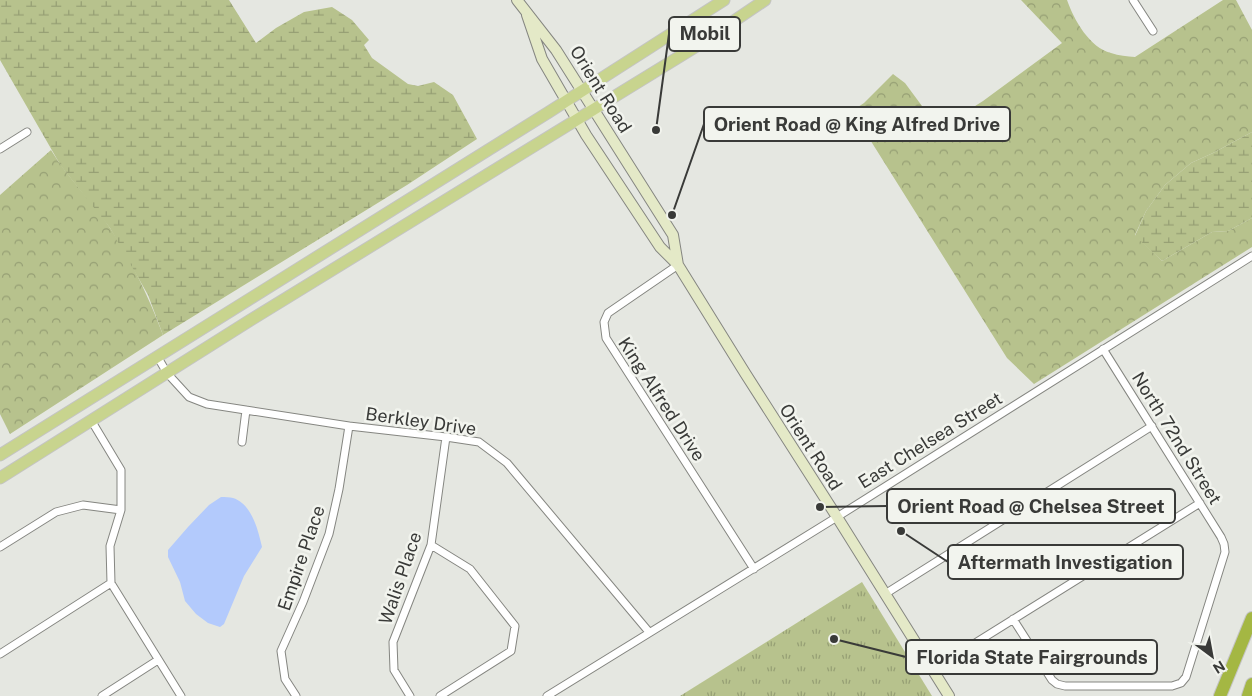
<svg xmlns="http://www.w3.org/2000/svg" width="1252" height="696" font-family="'Public Sans',sans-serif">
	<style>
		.grass { fill: url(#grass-tufts) }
		.forest { fill: url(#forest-crowns) }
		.wetland { fill: url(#wetland-marsh) }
		.water { fill: #b3cafc }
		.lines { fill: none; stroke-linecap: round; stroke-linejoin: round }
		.street-casing { stroke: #858681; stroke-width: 9 }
		.secondary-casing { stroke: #858681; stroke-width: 12 }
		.primary-casing { stroke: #c4c4c3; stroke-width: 13 }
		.highway-casing { stroke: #c4c4c3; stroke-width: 14 }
		.street { stroke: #fff; stroke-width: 7 }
		.secondary { stroke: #e4e9c7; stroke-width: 10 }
		.primary { stroke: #c8d48e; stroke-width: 11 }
		.highway { stroke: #a4b743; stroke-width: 12 }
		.labels { text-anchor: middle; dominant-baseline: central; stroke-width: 5; stroke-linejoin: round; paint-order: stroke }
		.street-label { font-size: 18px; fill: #393a38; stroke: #f2f4ee }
		.leader { fill: none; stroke: #393a38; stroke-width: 2 }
		.callout-dot { fill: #393a38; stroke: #f2f4ee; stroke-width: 2 }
		.callout { fill: #f2f4ee; stroke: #393a38; stroke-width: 2 }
		.callout-label { font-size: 19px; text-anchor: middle; font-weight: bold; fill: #393a38 }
	</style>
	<defs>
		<pattern id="grass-tufts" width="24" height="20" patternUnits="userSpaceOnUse" patternTransform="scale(1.25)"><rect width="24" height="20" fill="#b7c28d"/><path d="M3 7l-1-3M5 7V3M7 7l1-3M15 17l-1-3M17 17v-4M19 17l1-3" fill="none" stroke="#969f74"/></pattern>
		<pattern id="forest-crowns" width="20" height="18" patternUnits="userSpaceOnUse" patternTransform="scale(1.25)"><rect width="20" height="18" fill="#b7c28d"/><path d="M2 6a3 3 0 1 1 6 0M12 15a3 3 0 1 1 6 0" fill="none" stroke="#969f74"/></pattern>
		<pattern id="wetland-marsh" width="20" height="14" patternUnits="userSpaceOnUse" patternTransform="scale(1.25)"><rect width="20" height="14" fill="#b7c28d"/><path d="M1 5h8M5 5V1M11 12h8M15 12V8" fill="none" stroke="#969f74"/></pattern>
	</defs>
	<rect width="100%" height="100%" fill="#e5e7e1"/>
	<!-- grass -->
	<path class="grass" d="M862,582L932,696H680Z"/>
	<!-- forest -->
	<path class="forest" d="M1021,0H1067C1074,20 1090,48 1111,53C1119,56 1127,56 1135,57L1223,0H1236L1252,30V132L1213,153L1191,163L1165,185L1146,211L1135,235L1162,261L1212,232L1228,231L1252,218V247L1034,384L1007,358L852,111L864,103L893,74L905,83L939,129L983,101L1062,43Z
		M51,150C68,179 92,200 110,228C132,261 149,298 163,335L10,434L0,414V195Z"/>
	<!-- wetland -->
	<path class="wetland" d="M0,0H229L256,43L276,28L304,12L332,7L352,20L369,40L364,45L372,58L408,84L418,86L434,82L453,95L477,139L407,185L163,335L148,295L110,228L61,166L0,60Z
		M1252,132V218L1228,231L1212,232L1162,261L1135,236L1146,211L1165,185L1191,163L1213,153Z"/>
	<!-- water -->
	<path class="water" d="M221,497C225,497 230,497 233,498C252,504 258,530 262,547L244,576L224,624L220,627L208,623L196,614L185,601L180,582L168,557V550L188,527L209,505Z"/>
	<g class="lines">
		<defs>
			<path id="street" d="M1133,0L1153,31
				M0,149L27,132
				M678,265L608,313L604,322L606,338L754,569
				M157,356L167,373L189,397L207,404L349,426L446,437L479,442L507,463L649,632
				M91,420L121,470V510L110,546L111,583L181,696
				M242,442L246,410
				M431,545L470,569L515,626L511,651L440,696
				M0,547L56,512L83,505L121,510
				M885,594L1152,426
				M1013,619L1052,680L1057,684L1065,686H1172L1181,683L1186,677L1225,552L1224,544L1221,537L1103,349
				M0,654L111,583
				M932,670L1200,503
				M102,696L158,660
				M296,696L285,679L281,651L303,602L329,534L339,489L349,426
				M410,696L394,670L393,642L431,545L446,437
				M547,696L837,517L1252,256"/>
			<path id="secondary" d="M517,0L556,50L673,235L678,265
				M527,15L542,59L586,135L660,247L678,265L745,373L837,517L949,696"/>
			<path id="primary" d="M0,455L549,112L724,0
				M0,478L249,321L700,44L765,0"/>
			<path id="highway" d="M1220,696L1252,618
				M1248,696L1252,684"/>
		</defs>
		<!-- street casing -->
		<use href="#street" class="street-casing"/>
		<!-- secondary casing -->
		<use href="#secondary" class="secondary-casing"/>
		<!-- primary casing -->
		<use href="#primary" class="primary-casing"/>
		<!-- highway casing -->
		<use href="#highway" class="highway-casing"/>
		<!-- street -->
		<use href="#street" class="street"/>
		<!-- secondary -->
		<use href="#secondary" class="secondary"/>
		<!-- primary -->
		<use href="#primary" class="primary"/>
		<!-- highway -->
		<use href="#highway" class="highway"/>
	</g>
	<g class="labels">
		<!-- street labels -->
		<g class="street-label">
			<text transform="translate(601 89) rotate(58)">Orient Road</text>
			<text transform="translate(662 399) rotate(57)">King Alfred Drive</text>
			<text transform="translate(421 421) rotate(8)">Berkley Drive</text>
			<text transform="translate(1177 438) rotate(58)">North 72nd Street</text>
			<text transform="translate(930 440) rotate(-32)">East Chelsea Street</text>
			<text transform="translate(811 447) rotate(57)">Orient Road</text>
			<text transform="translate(301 558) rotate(-71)">Empire Place</text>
			<text transform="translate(400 578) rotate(-71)">Walis Place</text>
		</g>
	</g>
	<!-- callouts -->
	<path class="leader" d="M656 130L669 34M672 215L704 124M820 507L887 506M901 531L948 562M834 639L906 657"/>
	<g class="callout-dot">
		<circle cx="656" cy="130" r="5"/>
		<circle cx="672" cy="215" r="5"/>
		<circle cx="820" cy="507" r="5"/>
		<circle cx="901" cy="531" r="5"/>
		<circle cx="834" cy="639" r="5"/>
	</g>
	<g class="callout">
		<rect x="669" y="17" width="71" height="34" rx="5"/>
		<rect x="704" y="107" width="306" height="34" rx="5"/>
		<rect x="887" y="489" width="288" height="34" rx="5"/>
		<rect x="948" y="545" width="235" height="34" rx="5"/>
		<rect x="906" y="640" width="251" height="34" rx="5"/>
	</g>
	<g class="callout-label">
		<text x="705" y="40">Mobil</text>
		<text x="857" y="131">Orient Road @ King Alfred Drive</text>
		<text x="1031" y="513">Orient Road @ Chelsea Street</text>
		<text x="1065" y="569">Aftermath Investigation</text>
		<text x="1032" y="664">Florida State Fairgrounds</text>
	</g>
	<!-- north arrow -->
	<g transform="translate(1212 656) rotate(148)" stroke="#f2f4ee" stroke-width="4" paint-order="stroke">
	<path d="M0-4L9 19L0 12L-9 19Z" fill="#393a38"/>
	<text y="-8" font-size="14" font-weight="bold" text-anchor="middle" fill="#393a38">N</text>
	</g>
</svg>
